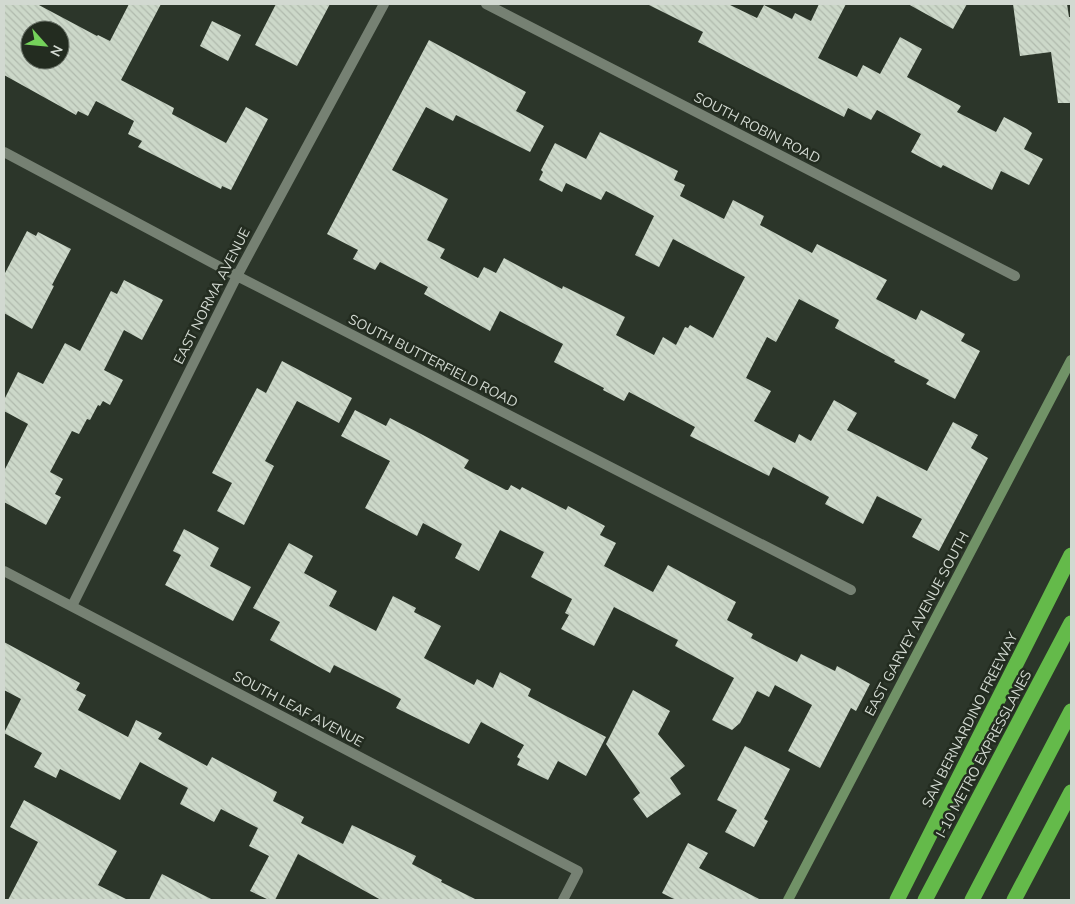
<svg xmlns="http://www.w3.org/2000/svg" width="1075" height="904" font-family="'Nunito Sans',sans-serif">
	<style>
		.building { fill: url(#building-back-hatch); fill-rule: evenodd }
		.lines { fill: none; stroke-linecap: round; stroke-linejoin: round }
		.street { stroke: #768173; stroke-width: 10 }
		.secondary { stroke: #719267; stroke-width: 10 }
		.highway { stroke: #64ba4a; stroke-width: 15 }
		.labels { text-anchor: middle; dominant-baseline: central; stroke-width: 5; stroke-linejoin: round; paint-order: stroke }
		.street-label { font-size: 14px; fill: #d2d9d1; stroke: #232c20 }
	</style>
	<defs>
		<pattern id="building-back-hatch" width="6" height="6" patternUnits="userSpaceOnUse" patternTransform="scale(1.25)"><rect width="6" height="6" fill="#ccd8c9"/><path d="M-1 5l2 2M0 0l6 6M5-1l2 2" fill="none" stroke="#b0baad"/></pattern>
	</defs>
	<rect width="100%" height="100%" fill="#2c362a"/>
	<!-- building -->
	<path class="building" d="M4,4H37L97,36L98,35L110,41L129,4H161L121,80L174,108L172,114L226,143L246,107L268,119L231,190L222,186L221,189L138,147L142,141L128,134L134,121L96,101L88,116L78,111L76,115L4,75ZM30,30H60V60H30Z
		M276,4H330L297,66L255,45Z
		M647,4H728L757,18L764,5L792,19L795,13L811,21L819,4H846L818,58L857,77L863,65L880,74L900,37L922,49L907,77L961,106L957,112L996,132L1004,117L1027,129L1032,133L1024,149L1043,159L1029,185L1001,171L992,190L943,165L941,168L911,152L921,134L877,110L871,120L848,108L844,117L698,42L703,32Z
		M908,4H967L953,29Z
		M1013,4H1067L1069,17H1071V103H1058L1051,52L1020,56Z
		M212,21L241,35L228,61L200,46Z
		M429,40L526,92L516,111L544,126L530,152L456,115L453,121L426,107L392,170L448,199L427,240L445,249L440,258L478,278L484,267L496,273L504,258L562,289L563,286L625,317L616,335L654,355L663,337L676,345L685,327L688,328L690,325L713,338L745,277L673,239L659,267L635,255L654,216L606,191L601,200L566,183L562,192L539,180L543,172L541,170L555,143L586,159L600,132L678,171L674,180L685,185L680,196L724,219L733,200L764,216L760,225L812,253L817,244L887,280L876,299L916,320L921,310L965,334L961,341L980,351L955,399L926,384L929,380L894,362L895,360L835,328L839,320L799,299L776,342L767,337L746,378L771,391L754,421L795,443L799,434L811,441L834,400L857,413L847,430L927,471L953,422L978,435L971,448L988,458L939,551L912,537L922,519L877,496L863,524L825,504L829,497L773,467L769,476L690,436L695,427L629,392L624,401L603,390L604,388L554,362L563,344L500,311L490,331L424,294L428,287L380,262L375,270L353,259L358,250L327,234Z
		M27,231L36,236L38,232L71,249L52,285L54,286L32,329L4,313V275Z
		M124,280L163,300L142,340L124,330L104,370L123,380L110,405L103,401L100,406L98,405L90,420L87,419L79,434L72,431L50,472L63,479L55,494L61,497L46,525L4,502V471L28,424L4,411V400L18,372L43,384L65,343L80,351L111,291L117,294Z
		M282,361L352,398L339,423L297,401L265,461L274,466L244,525L217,511L232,483L212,473L257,388L266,393Z
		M355,410L386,426L390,418L423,435L469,460L464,468L506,490H508L511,485L520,490L522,487L566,510L568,506L605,526L600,535L616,543L604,566L653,592L668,565L736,602L727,620L753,634L751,638L797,662L801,654L835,671L837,666L870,684L856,711L851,708L820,768L788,751L812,705L775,685L769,697L757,691L740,723L732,730L712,720L734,678L675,646L678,640L614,607L594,646L561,629L569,615L565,613L572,599L531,577L544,552L500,530L479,571L455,558L462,544L423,523L417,536L365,508L390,461L341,436Z
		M184,529L219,548L210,566L251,587L233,621L165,585L181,555L173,551Z
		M289,543L313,556L304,573L337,591L329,606L376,631L393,596L416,608L414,612L441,626L424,658L474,685L477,679L493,688L500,672L531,689L528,696L606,737L586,776L558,761L548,780L517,765L520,759L517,757L524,745L481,722L469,744L396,708L401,699L390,693L334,665L330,673L270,640L280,622L253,608Z
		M4,642L80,683L76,690L86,695L78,710L128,737L136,720L162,733L158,739L207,766L212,757L277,792L273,801L304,817L301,823L343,844L352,825L416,856L412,864L442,880L441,882L477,900H381L298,854L275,900H269L250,891L269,856L249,846L258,828L221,809L214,822L180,804L188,788L140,762L120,800L60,769L56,778L34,767L42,753L4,733L21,699L4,690Z
		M633,690L670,711L658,734L685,766L670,778L681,794L647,818L633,799L640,793L606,744Z
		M745,746L790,769L764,819L768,821L754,847L725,832L737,810L717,800Z
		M24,800L117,851L98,885L128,900H8L38,842L10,827Z
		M688,843L708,853L699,868L761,900H676L662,893Z
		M162,874L213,900H149Z"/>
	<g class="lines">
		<!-- street -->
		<path class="street" d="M486,4L1015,276
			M4,152L237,276L851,590
			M4,571L578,871L563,900
			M72,606L237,276L384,4"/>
		<!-- secondary -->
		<path class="secondary" d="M788,900L1071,360"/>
		<!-- highway -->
		<path class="highway" d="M897,900L1071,555
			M925,900L1071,623
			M972,900L1071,711
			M1014,900L1071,792"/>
	</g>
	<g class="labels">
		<!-- street labels -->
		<g class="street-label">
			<text transform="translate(757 128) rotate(27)">SOUTH ROBIN ROAD</text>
			<text transform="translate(212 296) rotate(-63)">EAST NORMA AVENUE</text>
			<text transform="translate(433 361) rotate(27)">SOUTH BUTTERFIELD ROAD</text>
			<text transform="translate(917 624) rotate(-62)">EAST GARVEY AVENUE SOUTH</text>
			<text transform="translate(298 709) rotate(28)">SOUTH LEAF AVENUE</text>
			<text transform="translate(970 720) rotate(-63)">SAN BERNARDINO FREEWAY</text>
			<text transform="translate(984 754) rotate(-62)">I-10 METRO EXPRESSLANES</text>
		</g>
	</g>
	<!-- border -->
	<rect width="1075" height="904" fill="none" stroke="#d2d9d1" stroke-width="10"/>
	<!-- north arrow -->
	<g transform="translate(45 45) rotate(117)"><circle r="24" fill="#232c20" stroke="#697167"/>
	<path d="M0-4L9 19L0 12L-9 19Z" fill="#75d25b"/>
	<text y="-8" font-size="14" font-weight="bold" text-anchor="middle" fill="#d2d9d1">N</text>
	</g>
</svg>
